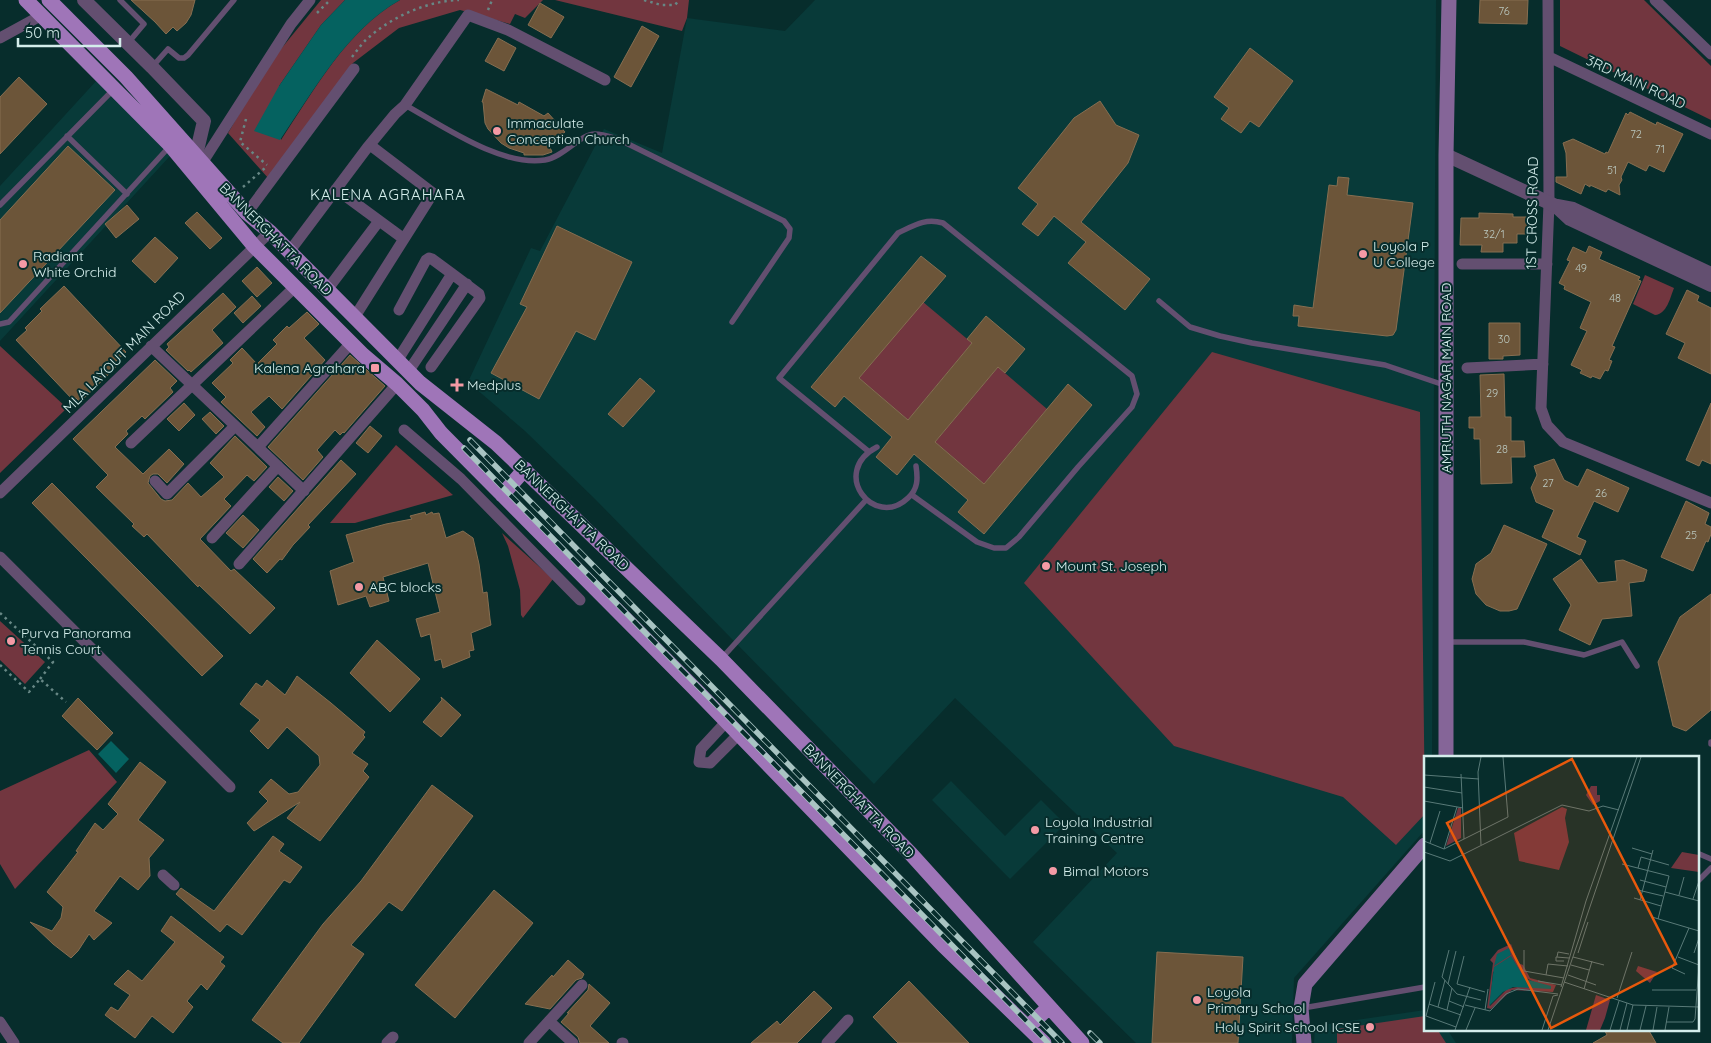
<svg xmlns="http://www.w3.org/2000/svg" width="1711" height="1043" font-family="Quicksand,sans-serif">
	<style>
		.built { fill: #083a39 }
		.green { fill: #72363f }
		.water { fill: #056260 }
		.building { fill: #6c5539; stroke: #866e51 }
		.lines { fill: none; stroke-linecap: round; stroke-linejoin: round }
		.path { stroke: #678785; stroke-width: 2.5; stroke-dasharray: 2.5 4; stroke-linecap: butt }
		.service { stroke: #634f70; stroke-width: 5.5 }
		.minor { stroke: #634f70; stroke-width: 11 }
		.tertiary { stroke: #634f70; stroke-width: 14 }
		.secondary { stroke: #856598; stroke-width: 15 }
		.primary { stroke: #9f75b8; stroke-width: 15 }
		.rail-casing { stroke: #a8c4c2; stroke-width: 5.5 }
		.rail { stroke: #072d2c; stroke-width: 4; stroke-dasharray: 11; stroke-linecap: butt }
		.poi-dot { fill: #f49aa5; stroke: #072d2c; stroke-width: 2 }
		.labels { text-anchor: middle; dominant-baseline: central; stroke-width: 4; stroke-linejoin: round; paint-order: stroke }
		.number-label { font-size: 11px; fill: #bac7be }
		.street-label { font-size: 14px; fill: #d4edeb; stroke: #072d2c }
		.poi-label { font-size: 14px; fill: #d4edeb; stroke: #072d2c; text-anchor: start }
		.neighbourhood-label { font-size: 15px; letter-spacing: 1px; fill: #d4edeb; stroke: #072d2c }
		.inset-road { fill: none; stroke: #597a78; stroke-width: 1 }
		.view { fill: #e8590c; fill-opacity: 0.15; stroke: #e8590c; stroke-width: 2.5 }
		.inset-edge { fill: none; stroke: #d4edeb; stroke-width: 2.5 }
	</style>
	<rect width="100%" height="100%" fill="#072d2c"/>
	<!-- built -->
	<path class="built" d="M815,0H1436L1432,757H1425V830L1294,978L1292,1043H1136L1033,942L1117,853L955,698L874,784L595,499L525,431L468,382L531,248L540,251L604,129L662,153L687,18L785,31Z
		M98,79L170,156L0,341V186Z
		M951,781L1005,836L1041,800L1065,824L1010,879L932,800Z
		M1425,1010V1029H1447L1456,1043H1314L1315,1026Z"/>
	<!-- green -->
	<path class="green" d="M321,0H345L321,25L279,86L281,140C315,89 346,31 400,0H543L525,18L515,14L510,24L460,10L399,28L353,63L285,160L269,179L228,133L267,66Z
		M555,0H689L687,18L682,31Z
		M1560,0H1644L1711,66V120L1560,46Z
		M1645,275L1674,288C1670,298 1667,314 1655,315L1633,304Z
		M923,302L972,343L908,420L859,378Z
		M0,346L67,408L0,473Z
		M1212,352L1420,412L1425,814L1396,845L1343,797L1174,746L1024,583Z
		M998,367L1047,409L984,484L935,442Z
		M396,445L453,495L355,523H330Z
		M502,533L553,579L523,618L521,615L520,590L508,546Z
		M0,621L45,662L25,684L0,660Z
		M89,750L117,782L15,889L0,864V791Z
		M1425,1016V1029H1437L1446,1043H1337V1029Z"/>
	<!-- water -->
	<path class="water" d="M345,0H400C346,31 315,89 280,140L254,131L279,86L321,25Z
		M111,741L129,759L116,773L98,754Z"/>
	<!-- building -->
	<path class="building" d="M131,0H195L191,15L186,23L177,31L173,27L166,34L155,22Z
		M1480,0H1528L1527,24L1479,23Z
		M540,3L564,17L551,38L528,25Z
		M642,26L659,36L631,87L614,77Z
		M498,38L516,48L504,71L485,61Z
		M1250,48L1293,81L1259,127L1250,121L1241,133L1221,119L1229,108L1214,97Z
		M19,77L47,104L0,154V97Z
		M486,89L518,105L519,102L544,116L548,113L565,132L549,145L552,152L543,155H524V153L509,148L501,143L488,129L485,123L483,102H482Z
		M1100,101L1116,125L1139,135L1128,163L1081,222L1150,279L1125,310L1068,263L1086,242L1054,216L1038,236L1022,224L1038,204L1018,188L1074,118Z
		M1630,112L1656,125L1657,122L1683,134L1664,172L1649,165L1646,171L1628,162L1621,177L1622,180L1619,185L1620,195L1608,189L1606,192L1590,185V187L1585,184L1581,194L1556,182V177H1567L1566,153L1563,143L1573,139L1605,154L1606,152L1608,153L1626,113L1628,115Z
		M68,146L115,190L0,313V220Z
		M1338,177L1349,178L1347,195L1413,203L1396,330L1393,335L1387,336L1298,326L1299,316H1293L1294,305L1313,308L1329,185L1337,186Z
		M127,205L139,219L116,238L105,224Z
		M197,212L222,238L210,249L185,223Z
		M1479,213L1513,214V217H1527V234H1517V243H1503V252H1481L1482,245H1460L1461,218H1479Z
		M557,226L632,262L595,340L576,331L539,399L491,373L527,307L520,304Z
		M155,237L178,258L155,283L132,261Z
		M1589,246L1602,252L1599,259L1640,277L1638,280L1641,281L1612,346L1615,347L1609,360L1612,361L1608,371L1605,370L1600,379L1592,376L1591,378L1580,373L1582,370L1571,365L1587,331L1580,328L1591,302L1564,289L1565,286L1559,283L1570,261L1567,260L1573,247L1586,253Z
		M921,256L946,276L859,378L908,420L972,343L967,339L986,316L1025,349L1005,373L998,367L935,442L984,484L1068,384L1092,405L984,534L958,512L968,500L914,454L897,475L876,457L892,437L844,396L835,407L811,387Z
		M257,267L272,283L257,297L242,281Z
		M64,286L126,352L113,364L116,367L80,402L76,398L73,400L16,340L27,330L25,328L42,311L40,309Z
		M1687,290L1699,296L1697,301L1711,308V374L1678,358L1685,343L1666,334Z
		M223,293L236,307L212,330L223,343L191,372L189,370L188,371L166,350L169,347L167,344Z
		M252,296L261,306L243,323L234,313Z
		M307,312L319,324L304,338L325,360L282,409L269,396L251,412L265,427L257,436L221,402L226,397L212,383L233,363L230,360L242,348L257,364L277,344L273,340L287,326L289,328Z
		M1489,323H1520V355L1503,356V359H1489Z
		M350,355L385,386L344,433L343,432L340,435L335,430L317,450L323,457L303,480L268,447Z
		M155,360L177,381L170,388L173,392L145,419L142,416L126,431L128,434L115,447L143,474L169,449L184,464L167,483L158,474H153L150,476L148,483L161,499L165,501L172,500L188,483L201,497L224,477L210,463L235,436L267,467L254,481L247,475L224,499L231,506L200,539L231,571L234,569L275,608L250,634L199,585L198,587L147,534L144,537L132,526L134,524L96,487L108,475L73,439Z
		M1504,374L1505,417H1511V441H1524L1525,457H1511L1512,483L1481,484L1480,439H1474V428H1469V417H1481L1480,375Z
		M640,378L655,391L623,427L608,414Z
		M184,403L195,415L179,431L167,419Z
		M1711,403V464L1702,460L1699,466L1686,460Z
		M210,412L224,426L216,434L202,419Z
		M370,426L382,436L368,453L356,443Z
		M1554,459L1564,480L1578,487L1587,469L1629,488L1618,512L1594,501L1577,537L1586,541L1580,555L1542,537L1554,510L1536,502L1531,488L1537,475L1534,466Z
		M341,460L356,474L308,525L310,527L293,545L282,560L280,559L267,573L253,559Z
		M278,477L293,491L284,501L269,487Z
		M52,483L223,656L202,676L32,503Z
		M1686,501L1709,513L1705,524L1711,527V534L1708,542L1706,541L1693,571L1661,557Z
		M425,512L426,515L432,512L433,514L439,513L446,538L463,531L473,538L479,564L483,593L487,592L490,619L491,625L471,633L474,650L469,651L470,657L443,668L441,659L435,661L430,634L421,637L416,619L440,612L428,563L383,577L389,601L370,607L366,596L338,605L330,571L354,562L346,535L386,524L412,519L410,516Z
		M243,515L259,530L243,548L226,533Z
		M1504,525L1547,544L1517,609L1509,611H1500L1486,605L1476,594L1472,579L1476,564L1491,553Z
		M1581,559L1598,583L1617,581L1615,561L1623,560L1647,570L1644,581L1629,583L1632,616L1602,619L1590,645L1559,630L1571,605L1553,579Z
		M1711,594V710L1686,731L1673,726L1658,662L1680,617Z
		M377,640L420,679L390,712L350,673Z
		M297,676L331,703L365,732L363,735L365,737L352,753L368,764L363,771L369,777L320,841L287,818L300,802L254,831L247,823L268,801L259,792L271,779L289,794L298,792L320,765L319,756L287,727L268,749L250,731L260,720L240,704L256,683L262,687L267,680L285,695Z
		M441,697L461,715L441,737L423,722L442,700Z
		M78,698L113,733L97,750L62,716Z
		M140,762L166,782L138,820L164,840L149,858L150,876L138,890L120,876L94,911L112,923L94,940L89,934L78,951L71,958L53,944L30,922L52,931L61,918L63,907L47,892L78,852L76,851L95,823L103,830L118,814L108,804Z
		M432,785L473,816L402,911L389,902L351,945L364,954L299,1043H283L252,1020L323,924L361,881Z
		M273,836L284,844L279,851L302,867L290,883L284,880L242,935L227,924L220,932L176,894L181,888L214,911Z
		M494,890L533,923L455,1018L415,985Z
		M171,916L224,957L220,962L225,966L207,990L201,984L187,1001L193,1007L173,1033L152,1016L135,1038L105,1015L111,1007L118,1011L130,995L114,984L128,970L142,981L175,942L161,931Z
		M1157,952L1243,957L1238,1043H1152Z
		M568,960L584,974L582,978L576,980L550,1009L525,1004L552,975L553,977Z
		M909,981L969,1043H898L873,1017Z
		M589,984L610,1003L590,1026L609,1043H580L578,1037L561,1022L569,1013H567L588,990Z
		M814,991L832,1008L797,1043H751L777,1021L780,1025Z
		M1604,1029H1648L1656,1043H1593L1607,1035Z"/>
	<g class="lines">
		<!-- path -->
		<path class="path" d="M644,0L661,5H675L679,0
			M488,10L492,0
			M317,13L330,0
			M352,57C357,51 361,44 367,39C391,17 427,1 459,0
			M246,119L240,142L267,165
			M243,187L265,168
			M0,613L53,662L40,679
			M0,665L29,692L40,679L66,702"/>
		<!-- service -->
		<path class="service" d="M120,0L144,24L128,43
			M152,67L168,49L179,58H184L188,55L234,0
			M405,105C443,126 501,167 545,160C564,157 580,134 595,134C603,134 611,137 618,139L784,221L790,229L789,238L732,322
			M67,136L127,194
			M0,205L114,89
			M1159,301L1190,327L1220,336L1252,343L1385,365L1444,385
			M0,324L9,322L170,146
			M877,447C829,472 874,530 908,498C918,489 918,479 916,466
			M868,451L779,378L898,233C915,225 925,218 943,223L1132,376L1137,394L1132,407L1078,467L1019,537L1006,548H994L977,542L912,495
			M1448,642H1524L1584,655L1622,642L1637,666
			M721,659L866,500
			M1711,742V744
			M1697,853L1711,859
			M1697,882L1711,868
			M1303,1008L1425,987"/>
		<!-- minor -->
		<path class="minor" d="M1548,0L1549,203L1541,408L1547,425L1563,442L1711,503
			M1655,0L1711,54
			M0,38L42,15
			M1549,57L1711,134
			M202,163L291,24L310,0
			M336,189L404,239
			M247,213L354,69
			M289,252L367,148L395,114L405,105L468,15L508,30L605,80
			M1462,264H1547
			M327,290L379,221
			M354,318L433,193L370,145
			M151,346L304,491
			M397,361L450,277L451,273L432,259L429,258L426,260L399,310
			M431,367L480,298L479,294L451,273
			M1467,368L1543,364
			M408,372L467,284
			M404,430L461,479L580,600
			M131,443L295,287
			M258,447L351,343
			M155,481L167,494L235,426
			M0,493L270,232
			M212,538L278,466
			M0,557L230,787
			M239,564L397,384
			M726,722L701,749L699,762L710,763L739,734
			M163,875L174,885
			M549,1021L573,1043
			M0,1022L14,1043
			M387,1043L393,1037
			M529,1043L582,985
			M622,1043H623
			M827,1043L848,1020"/>
		<!-- tertiary -->
		<path class="tertiary" d="M84,0L152,67L204,121L196,155
			M1446,155L1556,206L1570,219L1711,285
			M1557,206L1573,209L1711,274"/>
		<!-- secondary -->
		<path class="secondary" d="M1446,757V155L1449,0
			M1304,1043L1301,1008L1305,984L1425,845"/>
		<!-- primary -->
		<path class="primary" d="M26,0L170,145L254,246L363,355L397,384L423,410L441,433L694,688L943,945L1044,1043
			M49,0L126,77L247,213L270,232L420,383L496,443L721,659L911,854L1082,1043
			M502,495L525,469
			M1028,1027L1049,1007"/>
		<defs>
			<path id="rail" d="M470,440L1062,1043
				M464,448L1048,1043
				M1090,1033L1100,1043"/>
		</defs>
		<!-- rail casing -->
		<use href="#rail" class="rail-casing"/>
		<!-- rail -->
		<use href="#rail" class="rail"/>
	</g>
	<!-- markers -->
	<g class="poi-dot">
		<circle cx="497" cy="131" r="5"/>
		<circle cx="1363" cy="254" r="5"/>
		<circle cx="23" cy="264" r="5"/>
		<rect x="370" y="363" width="10" height="10" rx="2.5"/>
		<path d="M454.5 377.5h5v5h5v5h-5v5h-5v-5h-5v-5h5z"/>
		<circle cx="1046" cy="566" r="5"/>
		<circle cx="359" cy="587" r="5"/>
		<circle cx="11" cy="641" r="5"/>
		<circle cx="1035" cy="830" r="5"/>
		<circle cx="1053" cy="871" r="5"/>
		<circle cx="1197" cy="1000" r="5"/>
		<circle cx="1370" cy="1027" r="5"/>
	</g>
	<g class="labels">
		<!-- number labels -->
		<g class="number-label">
			<text x="1504" y="11">76</text>
			<text x="1636" y="134">72</text>
			<text x="1660" y="149">71</text>
			<text x="1612" y="170">51</text>
			<text x="1494" y="234">32/1</text>
			<text x="1581" y="268">49</text>
			<text x="1615" y="298">48</text>
			<text x="1504" y="339">30</text>
			<text x="1492" y="393">29</text>
			<text x="1502" y="449">28</text>
			<text x="1548" y="483">27</text>
			<text x="1601" y="493">26</text>
			<text x="1691" y="535">25</text>
		</g>
		<!-- street labels -->
		<g class="street-label">
			<text transform="translate(1636 82) rotate(25)">3RD MAIN ROAD</text>
			<text transform="translate(1532 213) rotate(-89)">1ST CROSS ROAD</text>
			<text transform="translate(276 239) rotate(45)">BANNERGHATTA ROAD</text>
			<text transform="translate(124 352) rotate(-45)">MLA LAYOUT MAIN ROAD</text>
			<text transform="translate(1446 378) rotate(-90)">AMRUTH NAGAR MAIN ROAD</text>
			<text transform="translate(572 515) rotate(44)">BANNERGHATTA ROAD</text>
			<text transform="translate(859 801) rotate(46)">BANNERGHATTA ROAD</text>
		</g>
		<!-- poi labels -->
		<g class="poi-label">
			<text x="507" y="123">Immaculate<tspan x="507" dy="16">Conception Church</tspan></text>
			<text x="1373" y="246">Loyola P<tspan x="1373" dy="16">U College</tspan></text>
			<text x="33" y="256">Radiant<tspan x="33" dy="16">White Orchid</tspan></text>
			<text x="365" y="368" text-anchor="end">Kalena Agrahara</text>
			<text x="467" y="385">Medplus</text>
			<text x="1056" y="566">Mount St. Joseph</text>
			<text x="369" y="587">ABC blocks</text>
			<text x="21" y="633">Purva Panorama<tspan x="21" dy="16">Tennis Court</tspan></text>
			<text x="1045" y="822">Loyola Industrial<tspan x="1045" dy="16">Training Centre</tspan></text>
			<text x="1063" y="871">Bimal Motors</text>
			<text x="1207" y="992">Loyola<tspan x="1207" dy="16">Primary School</tspan></text>
			<text x="1360" y="1027" text-anchor="end">Holy Spirit School ICSE</text>
		</g>
		<!-- neighbourhood labels -->
		<g class="neighbourhood-label">
			<text x="388" y="194">KALENA AGRAHARA</text>
		</g>
	</g>
	<!-- overview -->
	<g transform="translate(1424 756)">
		<rect width="275" height="275" fill="#072d2c"/>
		<path d="M167,30H173V39H176V45L169,49L162,39ZM138,51L143,53L141,62L145,86L135,114L95,105L90,77ZM34,52H37V82L22,90ZM258,96L275,99V116L247,112ZM87,188L94,207L99,209L106,222L132,229L129,236L88,234L67,253L63,252L69,207L66,204L74,194ZM89,204L98,220L114,228L111,232L98,230L83,233L66,250L69,216ZM214,210L233,216L226,227L212,215ZM172,239L186,244L181,262L176,274H162Z" fill="#72363f" fill-rule="evenodd"/>
		<path d="M85,192L87,199L70,210L73,198ZM87,200L101,223L127,230V233L89,231L79,236L65,250L70,211Z" fill="#056260"/>
		<path class="inset-road" d="M57,1L54,16L57,89M37,18L40,83M0,19L55,23M0,31L38,37M0,45L39,52M0,85L20,93L84,61L79,1M6,87L16,55M208,92L228,98M20,93L33,51M0,96L26,105L138,49L165,55L179,50L195,54M198,108L245,120L234,163M214,112L217,101L245,109M216,124L242,131M214,134L239,140M241,136L275,145M255,139L260,121M210,142L237,150M269,143L275,125M216,144L229,94M228,161L275,175M25,194L18,221L33,238L57,244M100,194V215L140,222M154,197L164,166M270,197L275,182M40,200L33,228L61,236M133,201L134,196L145,198M149,201L180,209M140,205H132V201L145,202M147,209L165,214M261,218L248,212L265,172M122,219L124,208L144,210M144,219L172,229M114,225L138,229M11,226L2,260L32,271M140,226L209,249L275,251M24,228L32,195M137,231L162,145L213,1M160,233L168,205M228,234H272M193,242L208,196M25,245L40,251M5,248L37,259M41,249L66,255L82,238L94,233L134,238M14,251L21,224M23,254L28,232M61,254L64,233M242,266H269L271,263L275,209L254,201M31,274L46,231M42,274L51,252M118,274L129,240L134,239M124,274L217,1M186,274L195,245M196,274L203,247M203,274L209,249M216,274L222,250M229,274L233,251M241,274L245,251"/>
		<path class="view" d="M148,3L252,208L127,272L23,67Z"/>
		<rect width="275" height="275" class="inset-edge"/>
	</g>
	<!-- scale -->
	<path d="M18 38v8h102v-8" fill="none" stroke="#d4edeb" stroke-width="2.5"/>
	<text x="25" y="38" font-size="15" fill="#d4edeb" stroke="#072d2c" stroke-width="4" paint-order="stroke">50 m</text>
</svg>
